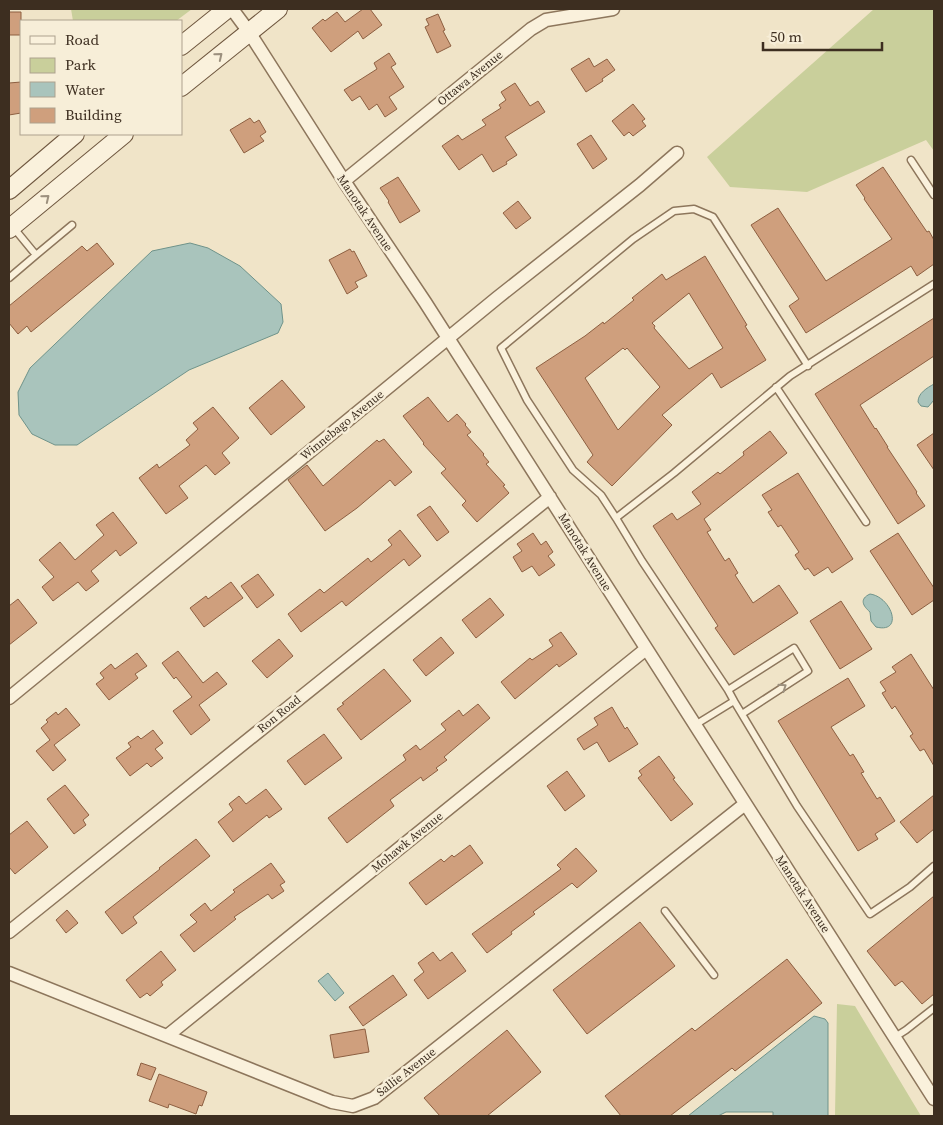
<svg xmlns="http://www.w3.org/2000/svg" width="943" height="1125" font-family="'Source Serif 4',serif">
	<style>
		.green { fill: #c9cf9b }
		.water { fill: #a9c4bc; stroke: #6f938a }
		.building { fill: #cf9f7d; stroke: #8d5f41; fill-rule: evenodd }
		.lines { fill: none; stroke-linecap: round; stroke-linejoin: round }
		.service-casing { stroke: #8d765c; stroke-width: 9 }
		.minor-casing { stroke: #8d765c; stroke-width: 15 }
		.secondary-casing { stroke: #6f573f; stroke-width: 20 }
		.service { stroke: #faf1dc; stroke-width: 6 }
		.minor { stroke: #faf1dc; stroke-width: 12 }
		.secondary { stroke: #faf1dc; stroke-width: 18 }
		.oneway { stroke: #9c907e }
		.labels { text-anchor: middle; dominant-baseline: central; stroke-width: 5; stroke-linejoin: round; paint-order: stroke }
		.street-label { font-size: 12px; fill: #3d2e20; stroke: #f7eed8 }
	</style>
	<rect width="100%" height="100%" fill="#f0e4c8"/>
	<!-- green -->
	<path class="green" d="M71,9H192L176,21H73Z
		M874,9H934V151L926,140L807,192L730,187L707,157Z
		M837,1004L855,1006L921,1116H835Z"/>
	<!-- water -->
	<path class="water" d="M190,243L208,248L240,266L281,304L283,322L278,333L189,370L77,445H55L32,434L19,415L18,392L30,368L152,251Z
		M934,384V400L928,407L921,406L918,402C918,393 927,388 934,384Z
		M870,594C892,597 904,634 876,627L871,621L870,612C863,606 859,599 870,594Z
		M328,973L344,993L335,1001L318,981Z
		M814,1016L825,1019L828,1023V1116H773V1112H726L718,1116H688Z"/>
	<!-- building -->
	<path class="building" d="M363,9H370L382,25L363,39L358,31L331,52L312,28L323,19L325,21L337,12L345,22Z
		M9,12H21V35H9Z
		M438,14L445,30L443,31L451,46L437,53L425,27L429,25L426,19Z
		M389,53L396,64L391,67L404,87L389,97L397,109L385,117L377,104L369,110L360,96L352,101L344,90L377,69L374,63Z
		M589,58L594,67L607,59L615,70L602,79L603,81L586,92L571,69Z
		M21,82V113L9,115V83Z
		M515,83L530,106L538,101L545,112L505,137L517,155L506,162L507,164L493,172L482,154L459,170L442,146L458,135L462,140L486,125L482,120L501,108L499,105L506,100L501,92Z
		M633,104L645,119L642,121L646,126L633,136L629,132L624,136L612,121Z
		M250,118L254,123L259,120L266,132L260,136L264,141L244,153L230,130Z
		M591,135L607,159L593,169L577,144Z
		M883,167L927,232L929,231L934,240V264L917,276L911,266L806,333L789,306L799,299L751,225L778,208L826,281L892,239L864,199L865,198L856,185Z
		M398,177L420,211L400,223L388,202L389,201L380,188Z
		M518,201L531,218L516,229L503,213Z
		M97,243L114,264L31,332L27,326L18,334L9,323V306L82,246L87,251Z
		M350,249L352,252L354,251L367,276L355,282L358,287L347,294L329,260Z
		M705,256L747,325L745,326L766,360L721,388L712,373L662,415L672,425L612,486L587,462L593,455L536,368L585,336L603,322L604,324L634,300L632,298L662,274L666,280ZM689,293L723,348L689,369L654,328L655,326L652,323ZM623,348L625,350L627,348L660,387L618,430L585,378Z
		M934,318V356L860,405L875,429L876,428L888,447H887L917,492L916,493L925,506L898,524L815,394Z
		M282,380L305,407L271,435L249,408Z
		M428,397L448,422L457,414L466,424L465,425L471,432L467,435L484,454L483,455L489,462L486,464L505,485L503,486L509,493L477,522L462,505L466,501L441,473L446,469L423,444L424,443L403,416Z
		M213,407L239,438L222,453L230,463L215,475L206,465L179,486L188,498L166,514L139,478L157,464L159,468L190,445L186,440L198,429L193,423Z
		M770,431L787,453L704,519L711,530L707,532L725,561L729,558L738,573L735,575L753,603L779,585L798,613L734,655L715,628L718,626L653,526L672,513L677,520L701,504L692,492L718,472L720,474L744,455L743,452Z
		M934,433V470L917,445Z
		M384,439L412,472L395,486L390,480L357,508L325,531L288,480L307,465L323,486L377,440L379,442Z
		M798,473L853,559L832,573L828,567L814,576L808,568L805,570L795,555L799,552L781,525L778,527L768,512L772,510L762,495Z
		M430,506L449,532L437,541L417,515Z
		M113,512L137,543L120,556L116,550L91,571L99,581L86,591L78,582L53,601L42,587L54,577L39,560L60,542L75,560L104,535L96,525Z
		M400,530L421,556L409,566L404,559L346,606L342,601L301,632L288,614L320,589L324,593L368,558L371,562L392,545L388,540Z
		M533,533L541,545L546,541L553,552L548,556L555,565L539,576L532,566L522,572L513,557L522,551L517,544Z
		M898,533L934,588V600L912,615L870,551Z
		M258,574L274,595L257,608L241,586Z
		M231,582L243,598L204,627L190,608L206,596L208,599Z
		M490,598L504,615L476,638L462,620Z
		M18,599L37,623L9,645V606Z
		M841,601L872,649L840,669L810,621Z
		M561,632L577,654L559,667L557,664L515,699L501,682L530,658L532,660L553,646L549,640Z
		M441,637L454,653L426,676L413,660Z
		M279,639L293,656L267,678L252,661Z
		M178,651L203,683L217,672L227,684L199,705L210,720L191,735L173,711L192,697L176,677L174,679L162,663Z
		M137,653L147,666L135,674L138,678L109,700L96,684L104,678L100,673L111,664L115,669Z
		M911,654L934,690V766L924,749L920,751L910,736L913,734L895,706L892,709L882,693L886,691L880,682L896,672L892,667Z
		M384,669L411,701L361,740L337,709L344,704L342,703Z
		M848,678L865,706L831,727L850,756L853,754L864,772L861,773L877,799L880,797L895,821L875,834L878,839L858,851L778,721Z
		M478,704L490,718L444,757L447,760L436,768L438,770L423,781L421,777L390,800L394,806L347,843L328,818L406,760L403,755L416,745L420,750L446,730L441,724L459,710L463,716Z
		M612,707L625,729L627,727L638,744L609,762L597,742L584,750L577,739L598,725L594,718Z
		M66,708L80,725L54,745L66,760L53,771L36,751L50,740L41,728L48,722L46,720L56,712L58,715Z
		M153,730L163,743L155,749L163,758L151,767L147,763L130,776L116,758L131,747L128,743L138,736L141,739Z
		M324,734L342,758L305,785L287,761Z
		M659,756L675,778L673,779L693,804L671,821L638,778L642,775L639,771Z
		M567,771L585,796L565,811L547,786Z
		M65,785L89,815L83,820L86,825L74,834L47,799Z
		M266,789L282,809L269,818L267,815L233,842L218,822L233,810L229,804L239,796L246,804Z
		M934,795V829L917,843L900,822Z
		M27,821L48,847L15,874L9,867V835Z
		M196,839L210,856L133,917L137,923L122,934L105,912L160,869L159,868Z
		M470,845L483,863L426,905L409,883L441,859L444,862L452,855L454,857Z
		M576,848L597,871L577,888L572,883L533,912L535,914L511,932L512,934L487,953L472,934L522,898L561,869L557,865Z
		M271,863L285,882L280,885L284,891L272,899L268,894L234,917L236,919L194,952L180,935L197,922L190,915L205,903L211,911L235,892L233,890Z
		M934,896V994L922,1004L902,981L895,986L867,951Z
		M67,910L78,923L66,933L56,920Z
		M640,922L675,966L587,1034L553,990Z
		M161,951L176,970L161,982L163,985L150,996L147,993L140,998L126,980Z
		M433,952L440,961L452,952L466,971L428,999L414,980L424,972L418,963Z
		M787,959L822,1003L735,1071L732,1068L670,1116H621L605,1096L692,1028L695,1031Z
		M393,975L407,995L363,1026L349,1007Z
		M365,1029L369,1052L334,1058L330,1035Z
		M507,1030L541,1072L487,1116H440L424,1098Z
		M141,1063L156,1068L151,1080L137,1075Z
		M159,1074L207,1092L202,1106L199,1105L196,1114L169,1104L168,1108L149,1101Z"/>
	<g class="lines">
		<defs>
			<path id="service" d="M911,160L934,195
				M13,227L36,255L72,225
				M9,278L36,255
				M776,387L866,522
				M616,518L601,495L573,470L527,400L501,348L633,239L674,211L694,209L713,217L808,366
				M728,690L794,648L808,671L742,714
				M734,701L728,690L642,561L616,518L674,473L790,376L934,284
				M695,725L734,701L797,806L870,914L910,887L934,866
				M665,911L714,975
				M895,1037L906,1030L934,1008"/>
			<path id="minor" d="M232,9L249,32L344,181L425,302L934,1099
				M344,181L531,29L546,20L613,9
				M9,698L497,298L640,185L677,153
				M9,932L550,497
				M9,973L332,1102L353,1106L374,1098L745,804
				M167,1036L646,649"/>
			<path id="secondary" d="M181,46L227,9
				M181,87L278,9
				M9,190L75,134
				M9,229L124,134"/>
		</defs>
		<!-- service casing -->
		<use href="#service" class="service-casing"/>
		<!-- minor casing -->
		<use href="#minor" class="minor-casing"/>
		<!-- secondary casing -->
		<use href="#secondary" class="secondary-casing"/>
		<!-- service -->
		<use href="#service" class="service"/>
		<!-- minor -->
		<use href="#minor" class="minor"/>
		<!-- secondary -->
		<use href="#secondary" class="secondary"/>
	</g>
	<!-- one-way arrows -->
	<defs><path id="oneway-chevron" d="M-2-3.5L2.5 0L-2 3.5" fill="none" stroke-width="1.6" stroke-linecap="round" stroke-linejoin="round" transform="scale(1.25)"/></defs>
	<g class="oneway">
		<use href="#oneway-chevron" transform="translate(219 56) rotate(-39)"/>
		<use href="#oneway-chevron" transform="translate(46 198) rotate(-39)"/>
		<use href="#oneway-chevron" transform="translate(783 687) rotate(-34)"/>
	</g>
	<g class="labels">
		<!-- street labels -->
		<g class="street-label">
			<text transform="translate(470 78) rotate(-39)">Ottawa Avenue</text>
			<text transform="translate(365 213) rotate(56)">Manotak Avenue</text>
			<text transform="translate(342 425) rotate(-39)">Winnebago Avenue</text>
			<text transform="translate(585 552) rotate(58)">Manotak Avenue</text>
			<text transform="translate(279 714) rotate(-39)">Ron Road</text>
			<text transform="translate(407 842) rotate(-39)">Mohawk Avenue</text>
			<text transform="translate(803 894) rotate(57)">Manotak Avenue</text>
			<text transform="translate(406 1072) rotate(-38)">Sallie Avenue</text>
		</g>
	</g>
	<!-- border -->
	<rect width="943" height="1125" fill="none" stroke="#3d2e20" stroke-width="20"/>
	<!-- legend -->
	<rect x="20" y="20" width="162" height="115" fill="#f7eed8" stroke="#ada18e"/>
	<rect x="30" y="36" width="25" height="8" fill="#faf1dc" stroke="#ada18e"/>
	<text x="65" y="45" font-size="15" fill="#3d2e20">Road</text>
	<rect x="30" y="58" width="25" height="15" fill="#c9cf9b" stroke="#ada18e"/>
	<text x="65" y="70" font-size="15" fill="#3d2e20">Park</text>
	<rect x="30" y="82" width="25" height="15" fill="#a9c4bc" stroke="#ada18e"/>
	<text x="65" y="95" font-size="15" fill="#3d2e20">Water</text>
	<rect x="30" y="108" width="25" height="15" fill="#cf9f7d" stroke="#ada18e"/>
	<text x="65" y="120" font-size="15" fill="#3d2e20">Building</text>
	<!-- scale -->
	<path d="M763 42v8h119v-8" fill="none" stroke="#3d2e20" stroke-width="2.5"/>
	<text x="770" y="42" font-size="15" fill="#3d2e20" stroke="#f7eed8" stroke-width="4" paint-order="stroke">50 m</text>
</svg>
